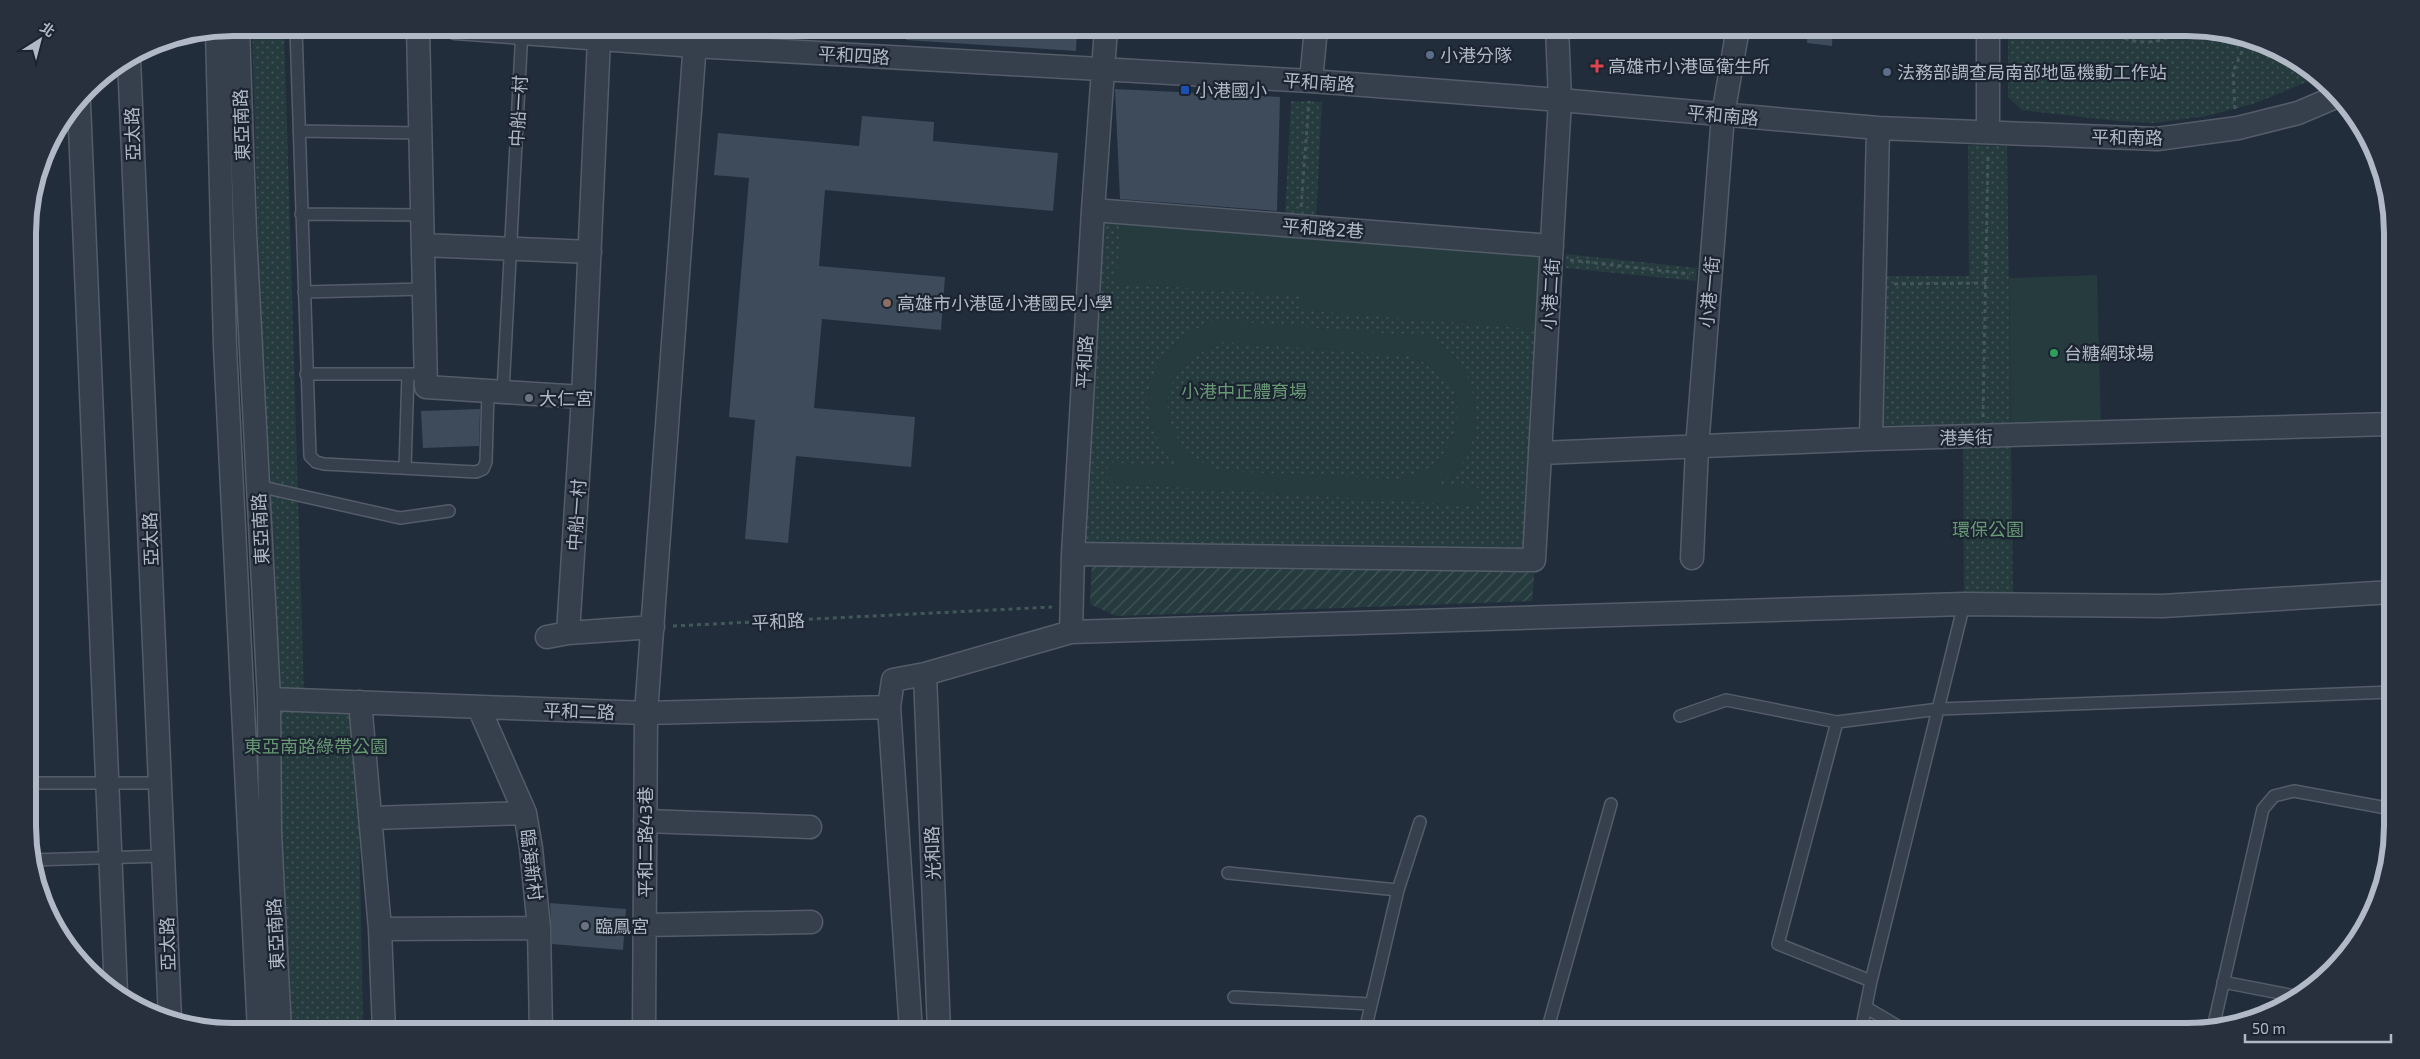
<svg xmlns="http://www.w3.org/2000/svg" width="2420" height="1059" font-family="'Exo 2','Noto Sans TC',sans-serif">
	<style>
		.grass { fill: url(#grass-dots) }
		.garden { fill: url(#garden-furrows) }
		.pitch { fill: #253b3e; fill-rule: evenodd }
		.building { fill: #3e4b5b }
		.lines { fill: none; stroke-linecap: round; stroke-linejoin: round }
		.lane-casing { stroke: #545c69; stroke-width: 14 }
		.street-casing { stroke: #545c69; stroke-width: 25 }
		.path { stroke: #42575a; stroke-width: 3; stroke-dasharray: 4 4; stroke-linecap: butt }
		.lane { stroke: #363f4c; stroke-width: 11 }
		.street { stroke: #363f4c; stroke-width: 22 }
		.service-dot { fill: #5c6f8a; stroke: #1b2430; stroke-width: 2 }
		.health-dot { fill: #e0444e; stroke: #1b2430; stroke-width: 2 }
		.transit-dot { fill: #1a4fb4; stroke: #1b2430; stroke-width: 2 }
		.education-dot { fill: #8d6e63; stroke: #1b2430; stroke-width: 2 }
		.leisure-dot { fill: #2e9e5b; stroke: #1b2430; stroke-width: 2 }
		.worship-dot { fill: #6b7280; stroke: #1b2430; stroke-width: 2 }
		.labels { text-anchor: middle; dominant-baseline: central; stroke-width: 4.5; stroke-linejoin: round; paint-order: stroke }
		.street-label { font-size: 18px; fill: #b1b9c7; stroke: #1b2430 }
		.poi-label { font-size: 18px; fill: #b1b9c7; stroke: #1b2430; text-anchor: start }
		.park-label { font-size: 18px; fill: #689974; stroke: #1b2430 }
		.rim { fill: none; stroke: #b1b9c7; stroke-width: 6 }
	</style>
	<defs>
		<pattern id="grass-dots" width="8" height="8" patternUnits="userSpaceOnUse" patternTransform="scale(1.25)"><rect width="8" height="8" fill="#253b3e"/><path d="M2 2h.1M6 6h.1" fill="none" stroke="#425558" stroke-width="1.8" stroke-linecap="round"/></pattern>
		<pattern id="garden-furrows" width="10" height="10" patternUnits="userSpaceOnUse" patternTransform="scale(1.25)"><rect width="10" height="10" fill="#253b3e"/><path d="M-1 1l2-2M0 10L10 0M9 11l2-2" fill="none" stroke="#425558"/></pattern>
	</defs>
	<rect width="100%" height="100%" fill="#222d3b"/>
	<!-- grass -->
	<path class="grass" d="M252,28H284L304,697H271Z
		M2008,28C2090,27 2185,19 2264,43C2279,47 2307,66 2319,77L2253,104L2206,116L2155,123L2117,121L2022,110L2008,97Z
		M1291,101L1322,102L1316,219L1285,217Z
		M1968,145L2007,146L2013,596L1964,597L1963,430L1883,432L1887,276H1969Z
		M1094,218L1548,251L1532,556L1075,547Z
		M1566,254L1697,268L1696,281L1565,268Z
		M272,701L357,704L363,1031H291Z"/>
	<!-- garden -->
	<path class="garden" d="M1092,561L1535,567L1532,601L1116,616L1090,604Z"/>
	<!-- pitch -->
	<path class="pitch" d="M1121,220L1548,251L1543,330L1301,310V296L1116,283Z
		M2097,275L2101,429L2011,430L2009,278Z
		M1217,320L1433,337C1440,344 1450,350 1456,358C1480,387 1484,443 1456,472C1451,477 1443,480 1437,485L1481,488L1479,506L1107,483L1108,462L1184,467L1169,458L1151,427L1147,396L1159,361L1189,332ZM1224,342L1408,356C1420,361 1432,365 1442,374C1468,399 1458,442 1434,464C1424,472 1410,475 1398,479L1220,471C1183,458 1153,417 1175,378C1184,361 1206,349 1224,342Z"/>
	<!-- building -->
	<path class="building" d="M906,28H1077L1076,51L906,40Z
		M1808,28H1833L1832,46L1807,43Z
		M1115,89L1280,97L1277,211L1120,199Z
		M862,116L934,122L933,141L1058,153L1053,211L825,190L819,266L945,277L941,330L822,319L814,408L915,417L911,467L796,456L788,543L745,539L755,420L729,417L749,178L714,175L718,133L859,146Z
		M480,409L479,446L423,448L421,411Z
		M550,903L626,909L623,950L552,944Z"/>
	<g class="lines">
		<defs>
			<path id="lane" d="M296,28L310,456L316,462L324,464L476,472L483,469L486,462L488,391
				M299,131L420,133
				M301,214L422,215
				M304,292L424,289
				M306,374H426
				M503,392L522,29
				M405,468L408,374
				M258,486L400,518L449,511
				M1680,716L1726,700L1837,722
				M29,783H159
				M31,860L164,856
				M1228,873L1398,890
				M1871,981L1778,944L1837,722L1939,709L2392,692
				M2223,982L2300,997
				M1234,997L1371,1004
				M1867,1008L1906,1031
				M2213,1028L2263,809L2274,796L2294,791L2392,809
				M1365,1031L1398,890L1420,822
				M1547,1031L1611,804
				M1861,1031L1871,981L1964,604"/>
			<path id="street" d="M238,28L245,233L269,699L270,833L280,1031
				M418,28L426,387L583,397
				M456,28L694,46L1311,81L1560,100L1878,128L2157,139L2238,128L2298,113L2338,96
				M1988,28V132
				M217,31L225,347L259,1031
				M129,59L170,1019
				M1311,81L1316,28
				M79,103L116,993
				M1093,210L1552,246
				M423,245L590,252
				M1871,439L1878,128
				M1541,453L1871,439L2391,424
				M1073,554L1534,560L1560,100L1557,28
				M1692,558L1697,448L1723,115L1738,28
				M1071,632L1073,554L1093,210L1106,28
				M568,633L583,397L599,39
				M547,637L568,633L653,627
				M925,674L939,1031
				M269,699L646,713L889,707
				M360,702L380,929L384,1031
				M479,708L525,813L531,848L539,928L541,1031
				M372,818L525,813
				M645,821L810,827
				M645,925L811,922
				M380,929L539,928
				M644,1031L646,713L696,28
				M911,1031L889,707L893,680L925,674L1071,632L1964,604L2163,606L2392,592"/>
		</defs>
		<!-- lane casing -->
		<use href="#lane" class="lane-casing"/>
		<!-- street casing -->
		<use href="#street" class="street-casing"/>
		<!-- path -->
		<path class="path" d="M2103,28C2128,44 2159,49 2183,28
			M2235,109L2233,72L2247,40
			M1301,207L1309,101
			M1570,260L1690,274
			M1894,284L1986,283
			M1983,417L1988,153
			M673,626L1052,607"/>
		<!-- lane -->
		<use href="#lane" class="lane"/>
		<!-- street -->
		<use href="#street" class="street"/>
	</g>
	<!-- markers -->
	<g class="service-dot">
		<circle cx="1430" cy="55" r="5"/>
		<circle cx="1887" cy="72" r="5"/>
	</g>
	<path class="health-dot" d="M1594.5 58.5h5v5h5v5h-5v5h-5v-5h-5v-5h5z"/>
	<rect class="transit-dot" x="1180" y="85" width="10" height="10" rx="2.5"/>
	<circle class="education-dot" cx="887" cy="303" r="5"/>
	<circle class="leisure-dot" cx="2054" cy="353" r="5"/>
	<g class="worship-dot">
		<circle cx="529" cy="398" r="5"/>
		<circle cx="585" cy="926" r="5"/>
	</g>
	<g class="labels">
		<!-- street labels -->
		<g class="street-label">
			<text transform="translate(854 55) rotate(3)">平和四路</text>
			<text transform="translate(1319 82) rotate(4)">平和南路</text>
			<text transform="translate(518 111) rotate(-87)">中船一村</text>
			<text transform="translate(1723 115) rotate(5)">平和南路</text>
			<text transform="translate(241 125) rotate(-92)">東亞南路</text>
			<text transform="translate(132 134) rotate(-92)">亞太路</text>
			<text transform="translate(2127 137) rotate(1)">平和南路</text>
			<text transform="translate(1323 228) rotate(4)">平和路2巷</text>
			<text transform="translate(1709 292) rotate(-85)">小港一街</text>
			<text transform="translate(1550 294) rotate(-87)">小港二街</text>
			<text transform="translate(1084 362) rotate(-87)">平和路</text>
			<text transform="translate(1966 437) rotate(-1)">港美街</text>
			<text transform="translate(576 515) rotate(-86)">中船一村</text>
			<text transform="translate(260 529) rotate(-93)">東亞南路</text>
			<text transform="translate(150 539) rotate(-92)">亞太路</text>
			<text transform="translate(778 621) rotate(-3)">平和路</text>
			<text transform="translate(579 711) rotate(2)">平和二路</text>
			<text transform="translate(645 842) rotate(-90)">平和二路43巷</text>
			<text transform="translate(932 853) rotate(-92)">光和路</text>
			<text transform="translate(532 865) rotate(83)">臨海新村</text>
			<text transform="translate(275 934) rotate(-93)">東亞南路</text>
			<text transform="translate(167 944) rotate(-92)">亞太路</text>
		</g>
		<!-- poi labels -->
		<g class="poi-label">
			<text x="1440" y="55">小港分隊</text>
			<text x="1608" y="66">高雄市小港區衛生所</text>
			<text x="1897" y="72">法務部調查局南部地區機動工作站</text>
			<text x="1195" y="90">小港國小</text>
			<text x="897" y="303">高雄市小港區小港國民小學</text>
			<text x="2064" y="353">台糖網球場</text>
			<text x="539" y="398">大仁宮</text>
			<text x="595" y="926">臨鳳宮</text>
		</g>
		<!-- park labels -->
		<g class="park-label">
			<text x="1244" y="391">小港中正體育場</text>
			<text x="1988" y="529">環保公園</text>
			<text x="316" y="746">東亞南路綠帶公園</text>
		</g>
	</g>
	<!-- crop -->
	<path d="M0 0H2420V1059H0ZM233 36H2187A197 197 0 0 1 2384 233V826A197 197 0 0 1 2187 1023H233A197 197 0 0 1 36 826V233A197 197 0 0 1 233 36Z" fill="#27303c" fill-rule="evenodd"/>
	<path class="rim" d="M233 36H2187A197 197 0 0 1 2384 233V826A197 197 0 0 1 2187 1023H233A197 197 0 0 1 36 826V233A197 197 0 0 1 233 36Z"/>
	<!-- north arrow -->
	<g transform="translate(40 40) rotate(36)" stroke="#1b2430" stroke-width="4" paint-order="stroke">
	<path d="M0-4L9 19L0 12L-9 19Z" fill="#b1b9c7"/>
	<text y="-8" font-size="14" font-weight="bold" text-anchor="middle" fill="#b1b9c7">北</text>
	</g>
	<!-- scale -->
	<path d="M2245 1034v8h146v-8" fill="none" stroke="#b1b9c7" stroke-width="2.5"/>
	<text x="2252" y="1034" font-size="15" fill="#b1b9c7" stroke="#1b2430" stroke-width="4" paint-order="stroke">50 m</text>
</svg>
